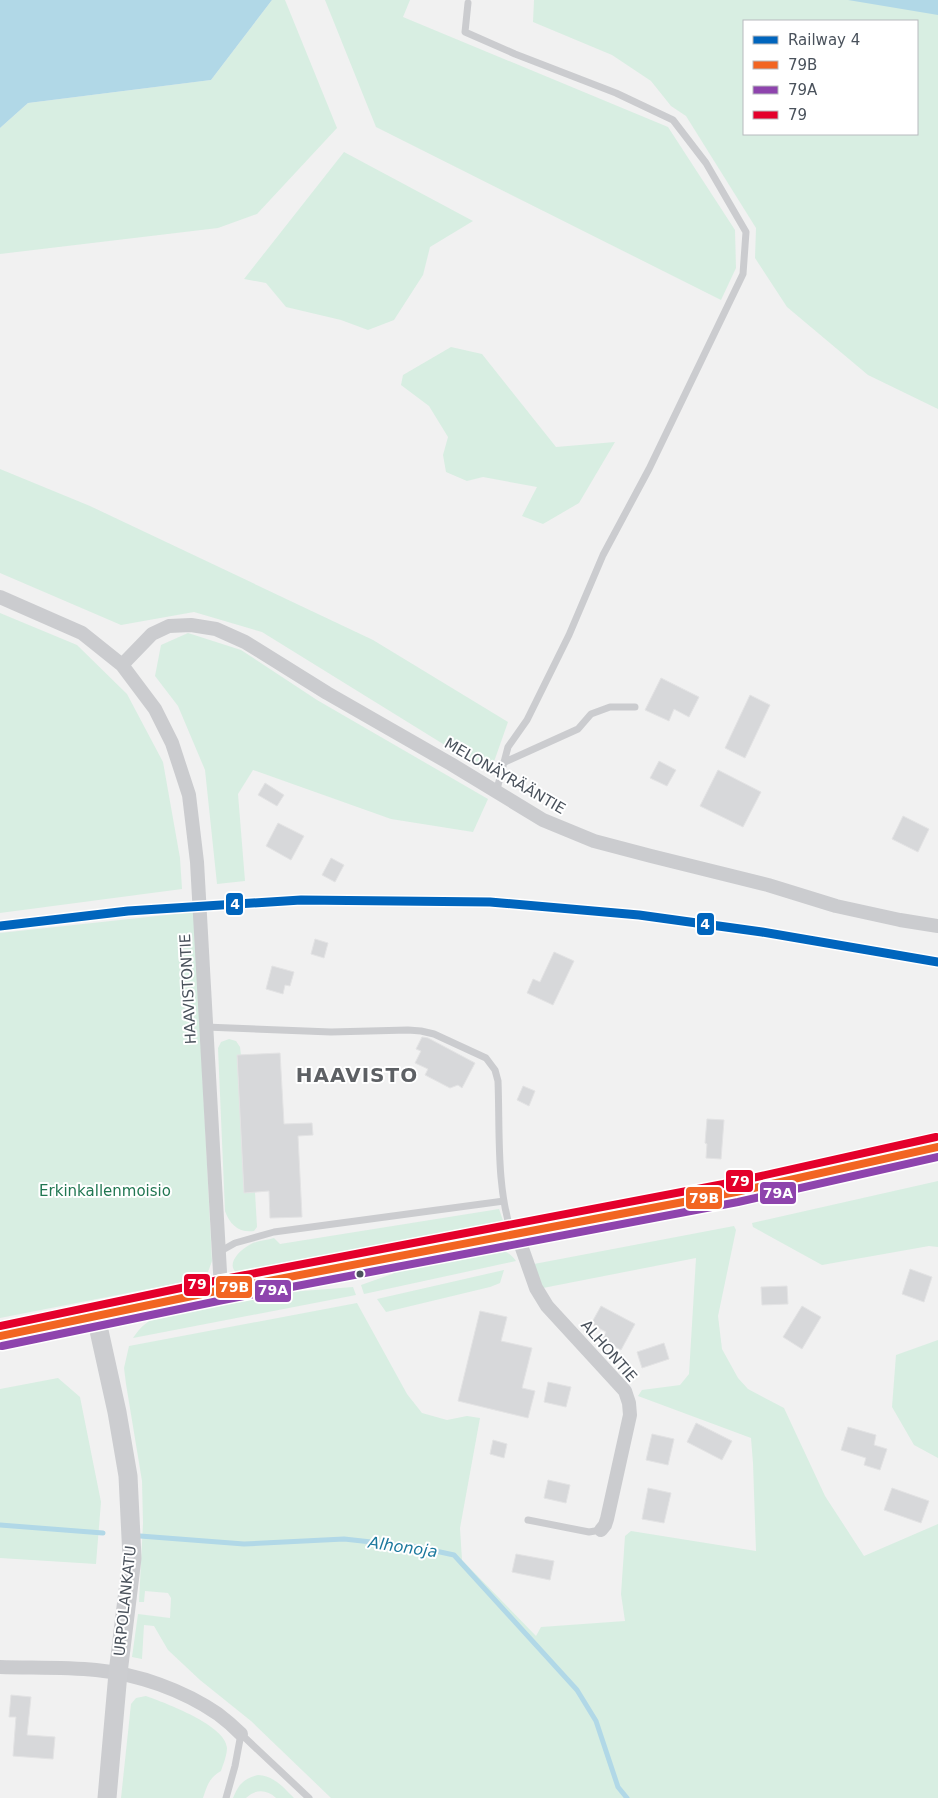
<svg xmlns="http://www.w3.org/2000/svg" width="938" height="1798" font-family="'DejaVu Sans',sans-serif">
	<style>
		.green { fill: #d8eee2; fill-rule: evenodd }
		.water { fill: #b1d8e7 }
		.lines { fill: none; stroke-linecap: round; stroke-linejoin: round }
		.stream { stroke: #b1d8e7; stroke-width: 5 }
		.building { fill: #d7d8da; stroke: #e3e3e4 }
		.service { stroke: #cbcccf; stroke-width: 7 }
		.minor { stroke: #cbcccf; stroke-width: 14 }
		.tertiary { stroke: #cbcccf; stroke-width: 18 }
		.secondary { stroke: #cccdd0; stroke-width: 19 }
		.bus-1-casing { stroke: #fff; stroke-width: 11 }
		.bus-2-casing { stroke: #fff; stroke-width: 11 }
		.bus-3-casing { stroke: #fff; stroke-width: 11 }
		.bus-1 { stroke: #f26522; stroke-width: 8 }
		.bus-2 { stroke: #8e44ad; stroke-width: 8 }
		.bus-3 { stroke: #e4002b; stroke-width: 8 }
		.rail-1-casing { stroke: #fff; stroke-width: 12 }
		.rail-1 { stroke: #0065bd; stroke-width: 9 }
		.bus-dot { fill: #4a525c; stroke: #fff; stroke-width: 2 }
		.labels { text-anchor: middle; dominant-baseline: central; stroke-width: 4; stroke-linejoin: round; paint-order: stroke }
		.street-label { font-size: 15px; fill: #4a525c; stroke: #fff }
		.park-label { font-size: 15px; fill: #217752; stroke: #fff }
		.water-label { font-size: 16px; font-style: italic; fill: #1b789d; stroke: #fff }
		.district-label { font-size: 20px; font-weight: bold; letter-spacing: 1px; fill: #5d6064; stroke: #fff }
		.line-badge { stroke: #fff; stroke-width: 2 }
		.badge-label { font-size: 14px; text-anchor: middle; font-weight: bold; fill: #fff }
	</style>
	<rect width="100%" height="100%" fill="#f1f1f1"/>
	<!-- green -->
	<path class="green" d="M272,0H285L337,128L257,214L218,228L0,254V128L28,103L211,80Z
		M325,0H410L403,17L668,127L735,230L736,268L721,300L376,127Z
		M534,0H891L938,11V409L868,375L787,307L755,258L756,228L686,116L671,106L651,81L612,55L533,22ZM744,21H917V134H744Z
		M344,152L473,221L430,247L423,275L394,320L368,330L341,320L286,307L266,283L244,279Z
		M451,347L482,354L556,447L615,442L579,503L543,524L522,516L537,487L483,477L467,481L446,472L443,455L448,437L429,406L401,385L403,375Z
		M0,469L90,506L373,640L508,722L490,773L262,632L194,612L121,625L0,573Z
		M0,613L77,645L127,694L163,762L180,858L182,889L0,913Z
		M188,633L241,650L317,700L488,799L473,832L391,819L253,770L238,794L245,881L217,884L205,770L178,706L155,676L161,645Z
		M194,912L212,1261L208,1272L204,1278L0,1318V933Z
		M229,1039L236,1041L240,1047L241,1055L237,1056L244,1192H255L257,1227L254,1231C239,1233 230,1225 225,1211L218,1048L221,1042Z
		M938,1181V1247L929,1246L822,1265L753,1227L752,1223Z
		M499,1209L506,1229L250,1277C222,1274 232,1254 251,1244C257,1241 267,1240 274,1238L280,1244Z
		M734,1226L736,1230L718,1316L722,1349L738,1378L748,1389L784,1408L825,1496L864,1556L938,1524V1798H331L251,1721L200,1680L168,1650L154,1626L144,1625L142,1659L132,1657L138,1614L170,1618L171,1598L168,1593L145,1591L144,1602H139L143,1523L142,1481L126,1384L124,1368L129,1346L357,1303L407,1394L422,1413L447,1420L467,1416L480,1418L460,1528L462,1560L536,1636L541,1627L625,1621L621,1594L625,1536L631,1531L756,1551L753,1463L751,1438L638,1396L642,1390L680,1385L689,1374L696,1258L543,1288L534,1264Z
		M496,1249C506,1251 510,1253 516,1261L364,1294L361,1285L392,1274L405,1267Z
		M504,1270L500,1283L490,1287L386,1312L377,1299Z
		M353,1287L356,1295L133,1338C141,1326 148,1320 162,1315L277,1293Z
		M938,1340V1458L914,1445L892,1407L896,1355Z
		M58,1378L80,1397L101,1502L96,1564L0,1558V1389Z
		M146,1696C165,1703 226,1725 227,1748C227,1755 223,1765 221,1771C209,1778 207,1786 203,1798H121L131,1704L136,1698Z
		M258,1775C274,1776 283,1787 294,1798H276C267,1789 255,1789 246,1798H233C239,1784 243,1779 258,1775Z"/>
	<!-- water -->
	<path class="water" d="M0,0H272L211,80L28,103L0,128Z
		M848,0H938V15Z"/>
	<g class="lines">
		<!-- stream -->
		<path class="stream" d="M0,1525L103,1533
			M140,1536L244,1544L344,1539L417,1547L454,1555L577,1690L596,1721L618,1787L627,1798"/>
	</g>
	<!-- building -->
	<path class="building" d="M661,678L699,697L689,717L674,709L669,721L645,710Z
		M750,695L770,705L745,758L725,748Z
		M659,761L676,770L667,786L650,778Z
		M718,770L761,792L743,827L700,806Z
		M265,783L284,795L277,806L258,795Z
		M903,816L929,829L918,852L892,839Z
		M278,823L304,836L291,860L266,846Z
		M331,858L344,865L335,882L322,875Z
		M315,939L328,943L324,958L311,954Z
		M554,952L574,961L553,1005L527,993L533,979L540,982Z
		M272,966L294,972L290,986L285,985L283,994L266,989Z
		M422,1037L428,1038L475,1063L462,1088L458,1085L450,1088L425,1075L428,1069L415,1063L421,1051L416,1049Z
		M280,1053L284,1124L312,1123L313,1135L298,1136L302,1217L270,1218L269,1191L244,1193L237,1055Z
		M523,1086L535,1091L529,1106L517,1100Z
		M707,1119L724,1120L721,1159L706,1158L707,1144L705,1143Z
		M910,1269L932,1277L924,1302L902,1294Z
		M787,1286L788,1304L762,1305L761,1287Z
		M601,1306L635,1324L621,1350L602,1340L606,1332L591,1324Z
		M802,1306L821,1317L802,1349L783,1337Z
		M480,1311L507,1317L501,1341L532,1348L522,1388L535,1391L528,1418L458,1401Z
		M664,1343L669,1359L642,1368L637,1352Z
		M548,1382L571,1387L566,1407L544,1402Z
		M696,1423L732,1441L722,1460L687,1442Z
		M848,1427L876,1435L874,1445L887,1449L880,1470L864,1465L866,1458L841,1450Z
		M652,1434L674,1439L668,1465L646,1460Z
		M493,1440L507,1444L504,1458L490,1454Z
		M548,1480L570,1485L566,1503L544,1498Z
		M648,1488L671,1493L664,1523L642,1519Z
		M892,1488L929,1501L921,1523L884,1510Z
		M516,1554L554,1561L550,1580L512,1572Z
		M11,1695L31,1697L27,1735L55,1737L53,1759L13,1756L16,1717H9Z"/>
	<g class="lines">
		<!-- service -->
		<path class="service" d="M468,3L465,32L515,54L616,93L673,120L706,163L746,232L743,274L649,469L603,555L569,635L527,720L508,747L496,793
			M505,762L578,729L591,714L610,707H635
			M205,1027L331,1032L408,1030L421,1031L434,1034L486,1058L495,1070L498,1081C500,1132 496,1186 512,1235
			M219,1252L235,1243L274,1232L504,1201
			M528,1520L589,1532L601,1530
			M241,1734L309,1798
			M226,1798L235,1766L241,1734"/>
		<!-- minor -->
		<path class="minor" d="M0,597L82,633L122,665L155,709L172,743L189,795L197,862L221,1290
			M122,665L152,634L169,626L191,625L216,629L245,642L327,693L451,764L543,820L594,841L651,856L768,885L836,906L900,920L938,926
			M517,1234L536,1288L547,1306L625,1391L629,1403L630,1415L607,1519L605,1525L601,1530
			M0,1667C32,1668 64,1667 96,1670C138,1674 183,1690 218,1714C226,1720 234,1727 241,1734"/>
		<!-- tertiary -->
		<path class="tertiary" d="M517,1234L736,1192L938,1147"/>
		<!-- secondary -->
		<path class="secondary" d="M96,1317L117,1412L128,1476L132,1558L118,1673L107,1798
			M0,1336L221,1290L517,1234"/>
		<defs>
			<path id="bus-1" d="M0,1336L221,1290L736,1192L938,1147"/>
			<path id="bus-2" d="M2,1346L223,1300L738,1202L938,1157"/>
			<path id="bus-3" d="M0,1326L219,1280L734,1182L936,1137"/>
		</defs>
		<!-- bus-1 casing -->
		<use href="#bus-1" class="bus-1-casing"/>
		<!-- bus-2 casing -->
		<use href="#bus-2" class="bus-2-casing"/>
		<!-- bus-3 casing -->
		<use href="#bus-3" class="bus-3-casing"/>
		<!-- bus-1 -->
		<use href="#bus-1" class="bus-1"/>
		<!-- bus-2 -->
		<use href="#bus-2" class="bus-2"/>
		<!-- bus-3 -->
		<use href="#bus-3" class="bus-3"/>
		<defs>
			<path id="rail-1" d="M0,926L128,911L301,900L490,902L639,915L762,932L938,962"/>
		</defs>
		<!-- rail-1 casing -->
		<use href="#rail-1" class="rail-1-casing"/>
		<!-- rail-1 -->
		<use href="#rail-1" class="rail-1"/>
	</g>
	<!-- markers -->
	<circle class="bus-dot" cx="360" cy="1274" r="4.5"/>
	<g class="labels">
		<!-- street labels -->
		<g class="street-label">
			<text transform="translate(505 776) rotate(30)">MELONÄYRÄÄNTIE</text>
			<text transform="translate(188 989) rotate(-93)">HAAVISTONTIE</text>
			<text transform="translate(609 1351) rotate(49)">ALHONTIE</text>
			<text transform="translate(125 1601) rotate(-84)">URPOLANKATU</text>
		</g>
		<!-- park labels -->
		<g class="park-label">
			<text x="105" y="1191">Erkinkallenmoisio</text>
		</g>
		<!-- water labels -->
		<g class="water-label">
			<text transform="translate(403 1547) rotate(8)">Alhonoja</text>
		</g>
		<!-- district labels -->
		<g class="district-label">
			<text x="357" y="1075">HAAVISTO</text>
		</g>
	</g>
	<g class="line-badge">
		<rect x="225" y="892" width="19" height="24" rx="5" fill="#0065bd"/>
		<rect x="696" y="912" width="19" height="24" rx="5" fill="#0065bd"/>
		<rect x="725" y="1169" width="29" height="24" rx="5" fill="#e4002b"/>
		<rect x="759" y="1181" width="38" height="24" rx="5" fill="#8e44ad"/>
		<rect x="685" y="1186" width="38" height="24" rx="5" fill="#f26522"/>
		<rect x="183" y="1273" width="28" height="24" rx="5" fill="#e4002b"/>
		<rect x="215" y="1275" width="38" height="24" rx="5" fill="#f26522"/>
		<rect x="254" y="1279" width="38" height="24" rx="5" fill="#8e44ad"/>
	</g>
	<g class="badge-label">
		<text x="235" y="909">4</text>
		<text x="705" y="929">4</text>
		<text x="740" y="1186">79</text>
		<text x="778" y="1198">79A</text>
		<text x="704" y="1203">79B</text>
		<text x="197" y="1289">79</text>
		<text x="234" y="1292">79B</text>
		<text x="273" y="1295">79A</text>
	</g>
	<!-- legend -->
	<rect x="743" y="20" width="175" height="115" fill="#ffffff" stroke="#b7babe"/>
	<rect x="753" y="36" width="25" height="8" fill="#0065bd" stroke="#b7babe"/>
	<text x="788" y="45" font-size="15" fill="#4a525c">Railway 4</text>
	<rect x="753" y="61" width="25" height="8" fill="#f26522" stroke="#b7babe"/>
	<text x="788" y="70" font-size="15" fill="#4a525c">79B</text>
	<rect x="753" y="86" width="25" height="8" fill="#8e44ad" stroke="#b7babe"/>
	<text x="788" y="95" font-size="15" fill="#4a525c">79A</text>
	<rect x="753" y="111" width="25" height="8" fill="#e4002b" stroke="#b7babe"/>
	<text x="788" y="120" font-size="15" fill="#4a525c">79</text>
</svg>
